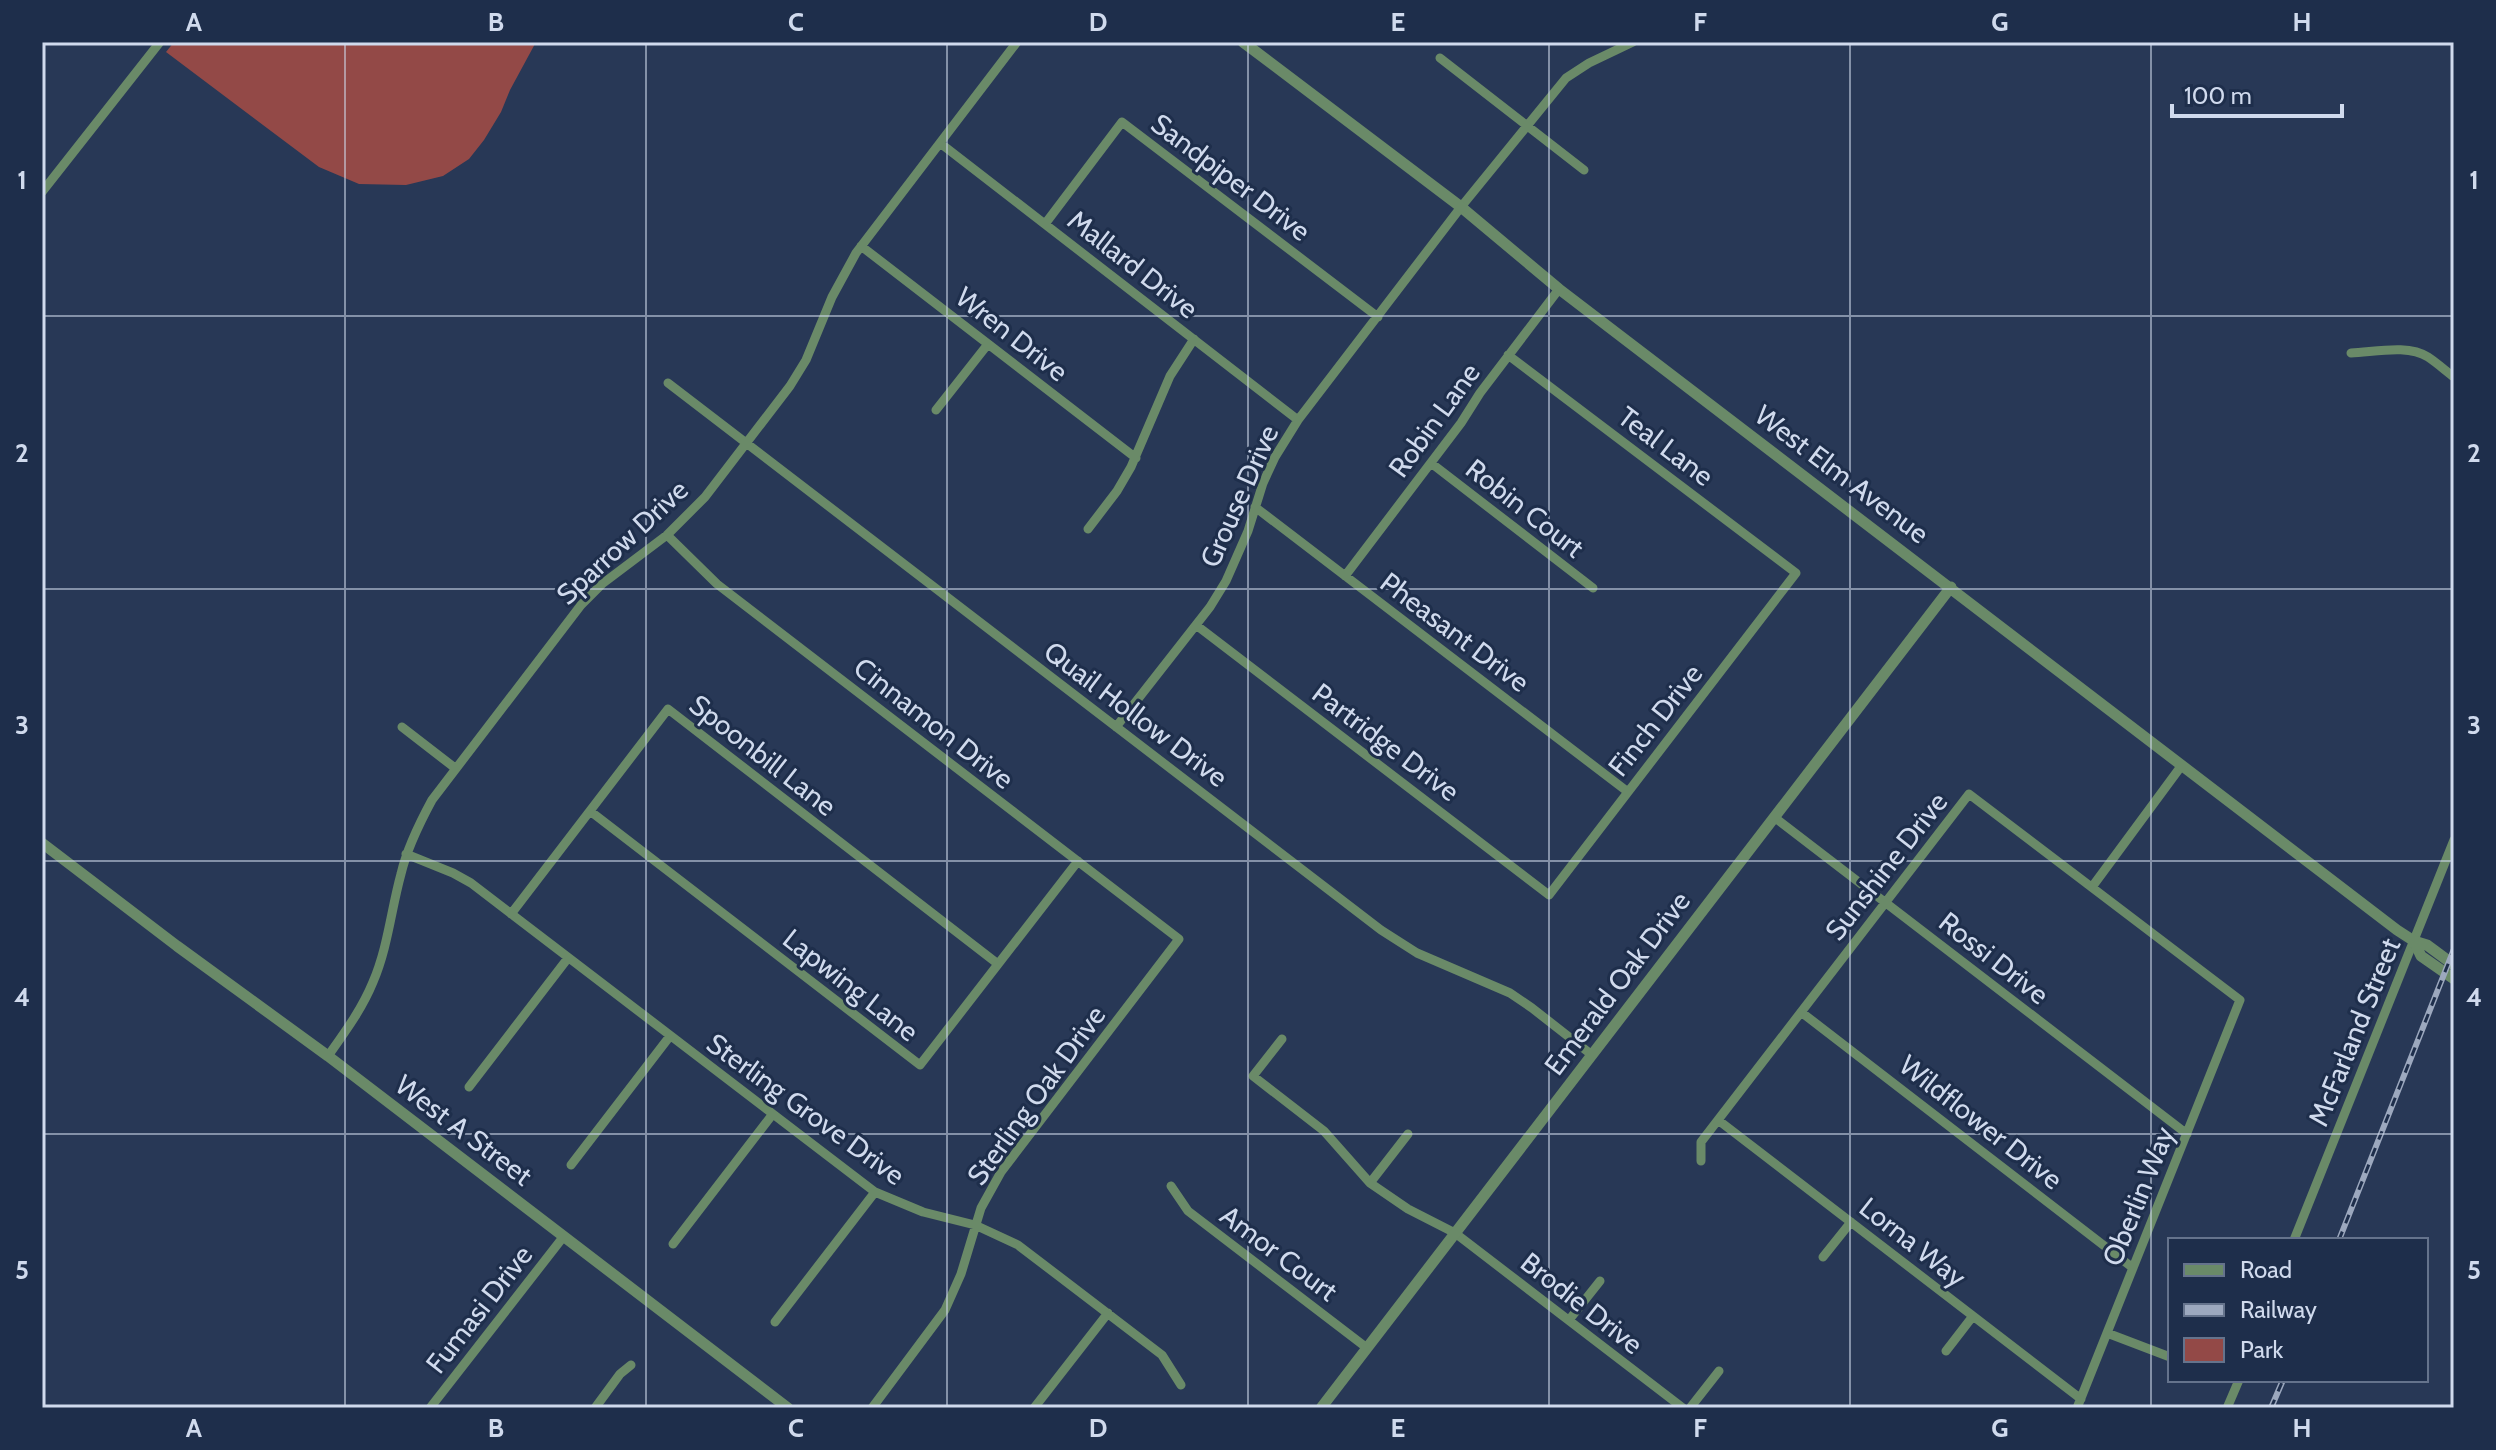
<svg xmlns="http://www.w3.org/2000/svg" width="2496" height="1450" font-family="Cabin,sans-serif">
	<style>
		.green { fill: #934947 }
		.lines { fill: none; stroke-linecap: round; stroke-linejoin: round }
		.minor { stroke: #6a8a68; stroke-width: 9 }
		.tertiary { stroke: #6a8a68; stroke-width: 11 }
		.rail-casing { stroke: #9ca8be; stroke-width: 6 }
		.rail { stroke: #1e2e4b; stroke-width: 3; stroke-dasharray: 9; stroke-linecap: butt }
		.grid { fill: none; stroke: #d0daed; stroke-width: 2; stroke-opacity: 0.55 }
		.labels { text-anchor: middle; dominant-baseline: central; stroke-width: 6; stroke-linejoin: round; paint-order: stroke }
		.street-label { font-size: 28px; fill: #d0daed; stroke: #1e2e4b }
		.neatline { fill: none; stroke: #d0daed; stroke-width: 3 }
		.grid-label { font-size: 26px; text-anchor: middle; font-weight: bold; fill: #d0daed }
	</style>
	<rect width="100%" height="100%" fill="#283856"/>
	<!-- green -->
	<path class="green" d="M174,42H536L510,90L501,112L484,140L469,159L443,176L406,185L359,184L319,167L166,52Z"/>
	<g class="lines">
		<!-- minor -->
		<path class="minor" d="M1440,58L1584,170
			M940,143L1298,420
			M42,192L160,42
			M1045,224L1122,122L1378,317
			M861,246L1136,458
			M2351,353C2375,352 2408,344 2428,357C2437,363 2446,371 2454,377
			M668,383L1381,930L1417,953L1510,993L1532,1008L1592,1055
			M936,410L988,344
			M1431,463L1593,588
			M1255,507L1628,792
			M1088,529L1117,491L1131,467L1170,376L1194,339
			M667,535L717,584L1179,939L1001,1172L981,1208L961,1274L945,1310L872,1408
			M1345,576L1461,423L1480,393L1559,289
			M1196,625L1549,895L1796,573L1508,355
			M402,727L455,768
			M1116,727L1210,607L1226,581L1248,531L1263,483L1275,457L1298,420L1461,207L1566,78L1589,63L1633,42
			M590,811L920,1065L1078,861
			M1774,817L2187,1134
			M406,854L453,873L471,883L875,1192L923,1212L975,1225L1018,1245L1162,1355L1181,1385
			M2092,887L2182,765
			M511,914L668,709L998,964
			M1801,1012L2133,1268
			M1282,1039L1253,1076L1324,1131L1370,1183L1408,1209L1455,1233L1683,1408
			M328,1056C345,1032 362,1009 373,982C388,947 391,910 401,874C407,848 419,824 432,800L581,605L602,584L667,535L705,497L790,386L806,360L832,297L856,253L1017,42
			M469,1087L568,958
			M1718,1120L2081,1399
			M1701,1161V1142L1969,794L2240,1000L2077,1408
			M571,1165L670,1036
			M1370,1183L1408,1134
			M1171,1186L1188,1211L1367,1348
			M2294,1240L2454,840
			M673,1244L772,1115
			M1823,1257L1851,1222
			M1569,1320L1600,1281
			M775,1322L875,1192
			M2107,1333L2170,1357
			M1946,1351L1973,1316
			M430,1408L564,1236
			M595,1408L620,1374L631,1365
			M1034,1408L1108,1313
			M1690,1408L1719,1371
			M2227,1408L2239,1380"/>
		<!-- tertiary -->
		<path class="tertiary" d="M1243,42L1461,207L1559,289L2397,930L2414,941L2427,945L2454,965
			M42,843L177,946L328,1056L788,1408
			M2414,941L2421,956L2454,979
			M1321,1408L1951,587"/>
		<defs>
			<path id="rail" d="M2339,1240L2454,949
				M2271,1408L2283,1380"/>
		</defs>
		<!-- rail casing -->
		<use href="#rail" class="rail-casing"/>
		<!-- rail -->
		<use href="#rail" class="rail"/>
	</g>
	<!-- grid -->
	<path class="grid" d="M345,42V1408M646,42V1408M947,42V1408M1248,42V1408M1549,42V1408M1850,42V1408M2151,42V1408M42,316H2454M42,589H2454M42,861H2454M42,1134H2454"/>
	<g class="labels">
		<!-- street labels -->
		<g class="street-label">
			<text transform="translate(1231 177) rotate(37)">Sandpiper Drive</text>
			<text transform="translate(1133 264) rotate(38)">Mallard Drive</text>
			<text transform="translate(1012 334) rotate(38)">Wren Drive</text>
			<text transform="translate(1434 420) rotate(-54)">Robin Lane</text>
			<text transform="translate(1666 446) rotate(37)">Teal Lane</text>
			<text transform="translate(1842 474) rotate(37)">West Elm Avenue</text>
			<text transform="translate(1239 496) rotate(-66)">Grouse Drive</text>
			<text transform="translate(1525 508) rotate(38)">Robin Court</text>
			<text transform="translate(622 542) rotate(-43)">Sparrow Drive</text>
			<text transform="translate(1455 632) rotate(37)">Pheasant Drive</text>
			<text transform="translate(1136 714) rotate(37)">Quail Hollow Drive</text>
			<text transform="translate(1655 720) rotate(-52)">Finch Drive</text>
			<text transform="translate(934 723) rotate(38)">Cinnamon Drive</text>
			<text transform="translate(1386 742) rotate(37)">Partridge Drive</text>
			<text transform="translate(763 755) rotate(38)">Spoonbill Lane</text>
			<text transform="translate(1886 866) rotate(-52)">Sunshine Drive</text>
			<text transform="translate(1994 958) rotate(38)">Rossi Drive</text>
			<text transform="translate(1617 983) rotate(-53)">Emerald Oak Drive</text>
			<text transform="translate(851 985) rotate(38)">Lapwing Lane</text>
			<text transform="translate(2354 1032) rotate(-68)">McFarland Street</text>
			<text transform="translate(1036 1095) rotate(-54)">Sterling Oak Drive</text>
			<text transform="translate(806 1109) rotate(36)">Sterling Grove Drive</text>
			<text transform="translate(1981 1122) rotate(38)">Wildflower Drive</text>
			<text transform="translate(464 1130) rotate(37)">West A Street</text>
			<text transform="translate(2138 1196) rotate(-68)">Oberlin Way</text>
			<text transform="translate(1913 1242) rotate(38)">Lorna Way</text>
			<text transform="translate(1279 1253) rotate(37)">Amor Court</text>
			<text transform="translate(1582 1303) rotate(38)">Brodie Drive</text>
			<text transform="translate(479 1309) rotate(-52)">Fumasi Drive</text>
		</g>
	</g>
	<!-- border -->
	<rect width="2496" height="1450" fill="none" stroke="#1e2e4b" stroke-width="88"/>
	<!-- legend -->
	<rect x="2168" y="1238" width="260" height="144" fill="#1e2e4b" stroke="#65738c" stroke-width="2"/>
	<rect x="2184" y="1264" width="40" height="12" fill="#6a8a68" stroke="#65738c" stroke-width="2"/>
	<text x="2240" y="1278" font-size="24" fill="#d0daed">Road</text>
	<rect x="2184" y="1304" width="40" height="12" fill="#9ca8be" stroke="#65738c" stroke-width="2"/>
	<text x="2240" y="1318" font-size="24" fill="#d0daed">Railway</text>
	<rect x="2184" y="1338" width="40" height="24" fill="#934947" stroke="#65738c" stroke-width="2"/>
	<text x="2240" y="1358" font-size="24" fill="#d0daed">Park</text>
	<!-- scale -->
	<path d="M2172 104v12h170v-12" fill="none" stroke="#d0daed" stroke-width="4"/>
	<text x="2184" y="104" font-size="24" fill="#d0daed" stroke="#1e2e4b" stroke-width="6" paint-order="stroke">100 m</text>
	<rect x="44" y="44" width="2408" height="1362" class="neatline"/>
	<g class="grid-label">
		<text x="194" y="31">A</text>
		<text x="496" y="31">B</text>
		<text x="796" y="31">C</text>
		<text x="1098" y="31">D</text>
		<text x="1398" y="31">E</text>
		<text x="1700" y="31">F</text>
		<text x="2000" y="31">G</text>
		<text x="2302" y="31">H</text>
		<text x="22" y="189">1</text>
		<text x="2474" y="189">1</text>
		<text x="22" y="462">2</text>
		<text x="2474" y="462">2</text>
		<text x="22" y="734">3</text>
		<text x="2474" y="734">3</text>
		<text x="22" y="1006">4</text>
		<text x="2474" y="1006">4</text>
		<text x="22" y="1279">5</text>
		<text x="2474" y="1279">5</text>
		<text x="194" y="1437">A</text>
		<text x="496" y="1437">B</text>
		<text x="796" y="1437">C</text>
		<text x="1098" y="1437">D</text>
		<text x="1398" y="1437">E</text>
		<text x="1700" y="1437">F</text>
		<text x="2000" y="1437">G</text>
		<text x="2302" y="1437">H</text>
	</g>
</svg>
